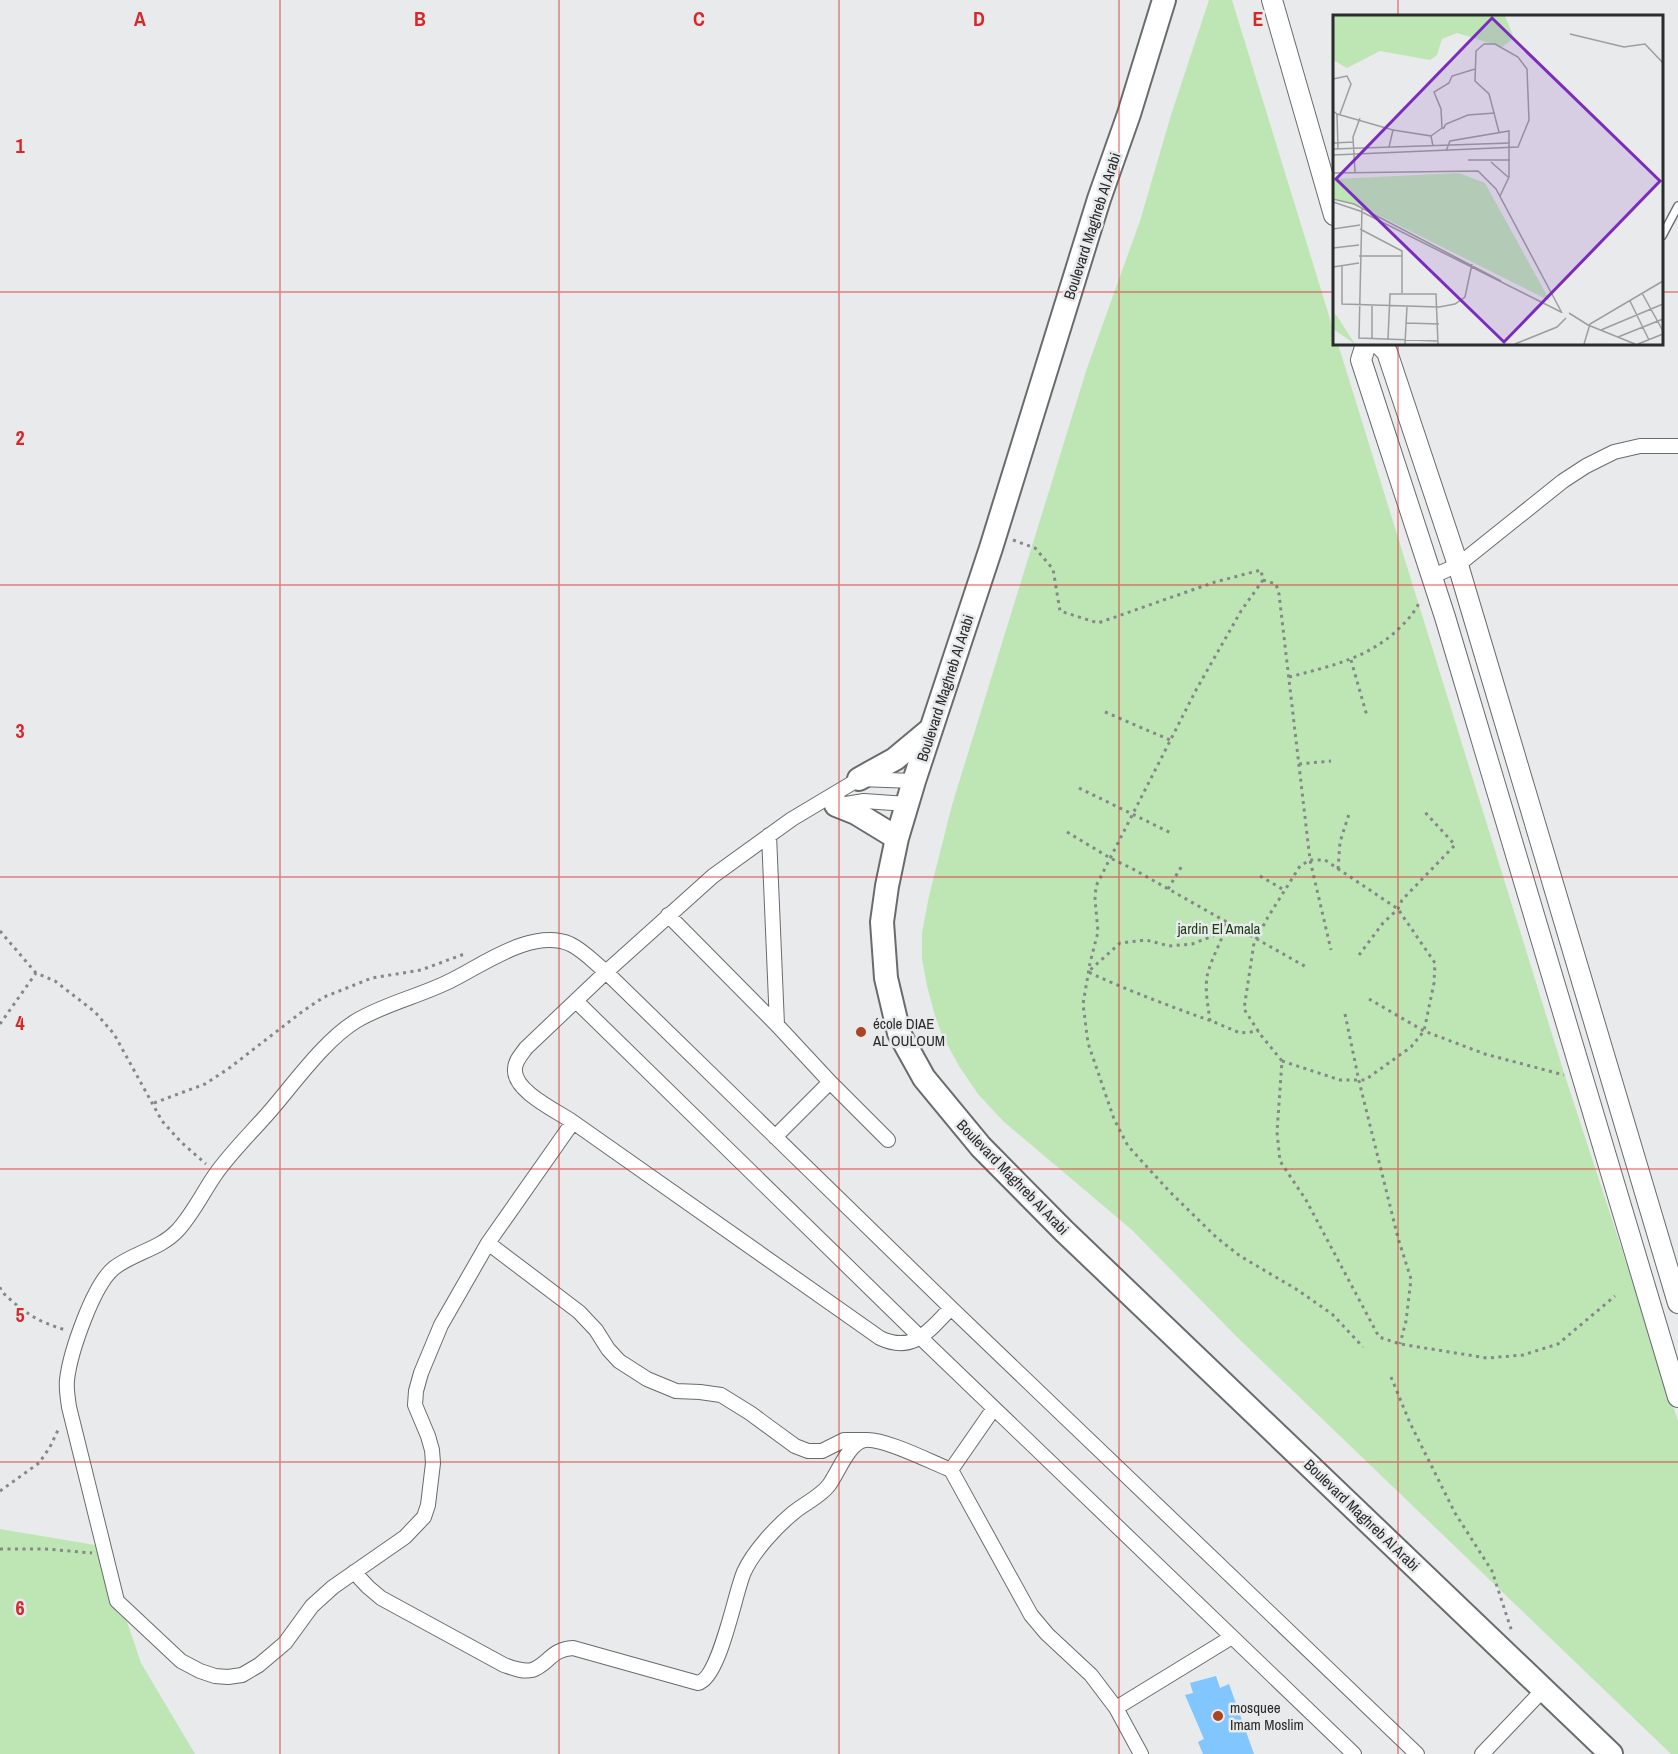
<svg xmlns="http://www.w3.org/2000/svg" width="1678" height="1754" font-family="'Archivo Narrow',sans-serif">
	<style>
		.green { fill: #bee6b5 }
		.building { fill: #82c6ff }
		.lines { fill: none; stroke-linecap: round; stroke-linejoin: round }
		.lane-casing { stroke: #696c6d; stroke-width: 10 }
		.street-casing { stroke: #696c6d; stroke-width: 16 }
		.secondary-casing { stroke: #696c6d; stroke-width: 22 }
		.primary-casing { stroke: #696c6d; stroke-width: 26 }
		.path { stroke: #868789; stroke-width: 3; stroke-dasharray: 3 4.5; stroke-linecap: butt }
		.lane { stroke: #fff; stroke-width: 7 }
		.street { stroke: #fff; stroke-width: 14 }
		.secondary { stroke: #fff; stroke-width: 20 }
		.primary { stroke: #fff; stroke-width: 22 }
		.grid { fill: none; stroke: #d62828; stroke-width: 1.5; stroke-opacity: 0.55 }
		.poi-dot { fill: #ab4420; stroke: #e8eaec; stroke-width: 2 }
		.labels { text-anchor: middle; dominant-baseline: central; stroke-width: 5; stroke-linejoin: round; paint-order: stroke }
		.street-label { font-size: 15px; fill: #2a2b2c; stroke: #e8eaec }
		.park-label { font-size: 15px; fill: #1a3e12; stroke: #e8eaec }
		.poi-label { font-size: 15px; fill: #2a2b2c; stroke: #e8eaec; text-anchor: start }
		.inset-road { fill: none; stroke: #9c9e9f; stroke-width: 1.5 }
		.view { fill: #7b2cbf; fill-opacity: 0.15; stroke: #7b2cbf; stroke-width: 3 }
		.inset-edge { fill: none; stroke: #2a2b2c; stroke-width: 3 }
		.grid-label { font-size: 20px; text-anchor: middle; font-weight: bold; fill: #d62828; stroke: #e8eaec; stroke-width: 5; stroke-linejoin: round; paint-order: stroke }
	</style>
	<rect width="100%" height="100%" fill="#e8eaec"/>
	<!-- green -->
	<path class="green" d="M1209,0H1232L1334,332V344H1338L1565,1076L1678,1421V1754H1671L1238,1338L1132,1230L1003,1121L978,1094L959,1066L942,1035L935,1016L927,986L922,959V933L929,896L952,805L1087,368L1140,221L1171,115Z
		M0,1529L101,1546L141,1663L195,1754H0Z"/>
	<!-- building -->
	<path class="building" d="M1216,1676L1220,1688L1229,1684L1254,1754H1203L1198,1742L1204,1739L1185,1695L1193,1693L1190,1683Z"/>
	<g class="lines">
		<defs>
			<path id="lane" d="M1662,236L1678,206"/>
			<path id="street" d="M1431,577L1458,565L1563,481L1586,466L1614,452L1640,446H1678
				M914,781L859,779L792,819L713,876L606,972L526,1048C521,1055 515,1061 515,1069C513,1091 557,1111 573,1122L880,1338C914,1354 929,1330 951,1308
				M840,805L864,801L907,804
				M769,835L777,1025
				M668,915L777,1025L830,1082L888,1140
				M576,1001L921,1338L1354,1754
				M573,1122L488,1243L441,1325L421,1373L416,1391L415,1405L428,1436L432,1450L433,1463L428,1505L424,1517L405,1537L333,1587L312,1606L285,1643L259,1665L242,1675L228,1677L215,1676L200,1671L181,1661L117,1601L69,1407C68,1399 66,1389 67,1380C70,1353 93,1285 114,1268C133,1253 160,1249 177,1231C192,1215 202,1194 215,1175C231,1152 253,1131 271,1110C295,1082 325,1040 356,1021C386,1003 421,996 452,980C484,964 533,928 570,944C583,950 595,963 606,972L951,1308L1417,1754
				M775,1137L830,1082
				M488,1243L579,1312L596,1330L608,1349L619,1361L647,1379L676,1391L700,1392L721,1395L750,1413L795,1446L808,1451H822L844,1440H863
				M994,1408L951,1470L1031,1615L1047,1634L1091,1675L1116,1708
				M354,1572L368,1587L381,1598L504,1665C513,1668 522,1672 532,1670C548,1665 551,1649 573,1648L698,1683C720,1678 735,1592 744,1572C753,1552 776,1527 793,1513C805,1503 820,1497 829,1485C838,1473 849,1442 865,1440C884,1438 931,1462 951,1470
				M1141,1754L1116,1708L1232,1637
				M1482,1754L1543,1690"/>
			<path id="secondary" d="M1272,0L1334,215
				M1366,344L1361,360L1445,617L1678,1397
				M1379,344L1387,352L1458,565L1678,1303"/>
			<path id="primary" d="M1164,0L1129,114L1099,199L991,548L914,781L897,838L887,886L882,922L886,978L899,1033L924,1078L981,1147L1064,1231L1611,1754
				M859,779L895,759L931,729
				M836,805L856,813L897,838"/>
		</defs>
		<!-- lane casing -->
		<use href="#lane" class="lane-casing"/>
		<!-- street casing -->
		<use href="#street" class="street-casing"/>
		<!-- secondary casing -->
		<use href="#secondary" class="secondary-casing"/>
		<!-- primary casing -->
		<use href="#primary" class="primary-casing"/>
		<!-- path -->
		<path class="path" d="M1013,540L1035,548L1053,569L1060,611L1098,623L1215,582L1261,570L1263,580L1241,611L1196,690L1096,886L1095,899L1098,932L1090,963L1083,1004L1088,1043L1114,1119L1128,1146L1169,1191L1216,1237L1240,1256L1296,1289L1332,1314L1363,1347
			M1263,580L1276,584L1279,594L1310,860L1331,950
			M1351,660L1367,716
			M1289,677C1327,667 1362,660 1393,634C1404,624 1414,614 1420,601
			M1105,712L1170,740
			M1299,764L1331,761
			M1079,788L1171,833
			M1067,832L1110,858L1133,869L1308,968
			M1338,869L1340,842L1350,811
			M1260,876L1284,890
			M1168,889L1183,864
			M0,931L36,973
			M1359,955L1383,923L1398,909L1402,900L1455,845L1423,810
			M1369,999L1424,1031L1485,1054L1564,1075
			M1345,1014L1359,1081L1398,1238L1411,1279L1406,1321L1400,1344
			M1210,1021C1208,1005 1204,988 1208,972C1213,955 1223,939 1227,922L1213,936L1192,944L1169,946L1146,940L1120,943L1088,972C1129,991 1172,1007 1214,1022L1240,1033L1259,1031
			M0,1024L36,973L55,981L95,1012L114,1034L162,1121L181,1142L206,1164
			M1282,1061L1340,1080H1365L1411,1047L1424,1031L1434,983L1435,963L1398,909L1325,860H1310L1300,866L1268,917L1254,943L1244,1009L1260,1034L1282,1061L1277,1132L1280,1161L1306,1200L1379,1337L1400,1344L1487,1358L1523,1355L1558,1344L1615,1296
			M154,1103L205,1084L228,1069L303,1011L324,997L372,978L421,970L467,953
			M0,1287L1,1291C22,1311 37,1322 66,1330
			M1391,1377L1410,1423L1455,1513L1492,1571L1512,1632
			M0,1491L39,1463L50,1447L59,1428
			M0,1549H46L92,1553"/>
		<!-- lane -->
		<use href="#lane" class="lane"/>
		<!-- street -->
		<use href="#street" class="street"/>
		<!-- secondary -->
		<use href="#secondary" class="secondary"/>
		<!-- primary -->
		<use href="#primary" class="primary"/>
	</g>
	<!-- grid -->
	<path class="grid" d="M280,0V1754M559,0V1754M839,0V1754M1119,0V1754M1398,0V16M0,292H1334M1662,292H1678M1398,344V1754M0,585H1678M0,877H1678M0,1169H1678M0,1462H1678"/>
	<!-- markers -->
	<g class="poi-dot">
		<circle cx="861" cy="1032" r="6"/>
		<circle cx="1218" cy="1716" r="6"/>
	</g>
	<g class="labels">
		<!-- street labels -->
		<g class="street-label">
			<text transform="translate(1092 226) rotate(-72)">Boulevard Maghreb Al Arabi</text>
			<text transform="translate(945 688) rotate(-72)">Boulevard Maghreb Al Arabi</text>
			<text transform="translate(1013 1177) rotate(46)">Boulevard Maghreb Al Arabi</text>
			<text transform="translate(1362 1515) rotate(44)">Boulevard Maghreb Al Arabi</text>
		</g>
		<!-- park labels -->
		<g class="park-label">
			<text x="1219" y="928">jardin El Amala</text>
		</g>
		<!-- poi labels -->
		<g class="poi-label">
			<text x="873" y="1023">école DIAE<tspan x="873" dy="17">AL OULOUM</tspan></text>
			<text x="1230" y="1707">mosquee<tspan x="1230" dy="17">Imam Moslim</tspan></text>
		</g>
	</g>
	<!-- overview -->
	<g transform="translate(1333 15)">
		<rect width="330" height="330" fill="#e8eaec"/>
		<path d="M0,1H172L181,23L169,32L124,18L109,24L104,40L97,45L47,36L14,53L0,45ZM126,158L152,168L217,286L27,191L0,183V164ZM0,298L4,301L22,329L0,314Z" fill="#bee6b5"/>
		<path class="inset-road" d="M237,19L291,32L312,29L330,48M0,64L14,61L18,69L7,99M0,96L4,99L5,134M4,99L60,115L56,132M110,114L113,109L135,100L162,98M60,115L98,121L100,131M98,121L109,113L108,94L101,77L116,68L119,61L142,54M0,128L20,127M0,134L177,128M113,136L117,126L176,116V162L167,181M0,140L185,132L196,105L194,54L185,42L162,29H151L143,36L142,66L156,79L166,117M135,145H177M158,147L175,162M22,157L20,122L27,103M0,158L145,156L163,174L229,298M0,184L21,189L168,266M0,187L27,196L228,297M29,193L26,323L105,326M0,214L27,210M27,214L69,236V278M0,233L26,230M26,241H69M9,251V289L106,292L122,289L132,282L139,249M0,252L26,248M309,278L330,316M297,286L316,325M236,298L255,310L302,329M73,308L106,309M268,315L330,289M285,322L330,304M39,324V290M55,324L57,279H103L105,329M72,329L74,291M182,329L224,312L233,303M251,329L257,309L330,266M305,329L330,319"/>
		<path class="view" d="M159,3L327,166L171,327L3,164Z"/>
		<rect width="330" height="330" class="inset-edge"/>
	</g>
	<g class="grid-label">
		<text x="140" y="26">A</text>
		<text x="420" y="26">B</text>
		<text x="699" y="26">C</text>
		<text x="979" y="26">D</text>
		<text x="1258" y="26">E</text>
		<text x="20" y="153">1</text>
		<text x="20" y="445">2</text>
		<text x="20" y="738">3</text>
		<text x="20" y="1030">4</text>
		<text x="20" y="1322">5</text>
		<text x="20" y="1615">6</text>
	</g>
</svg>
